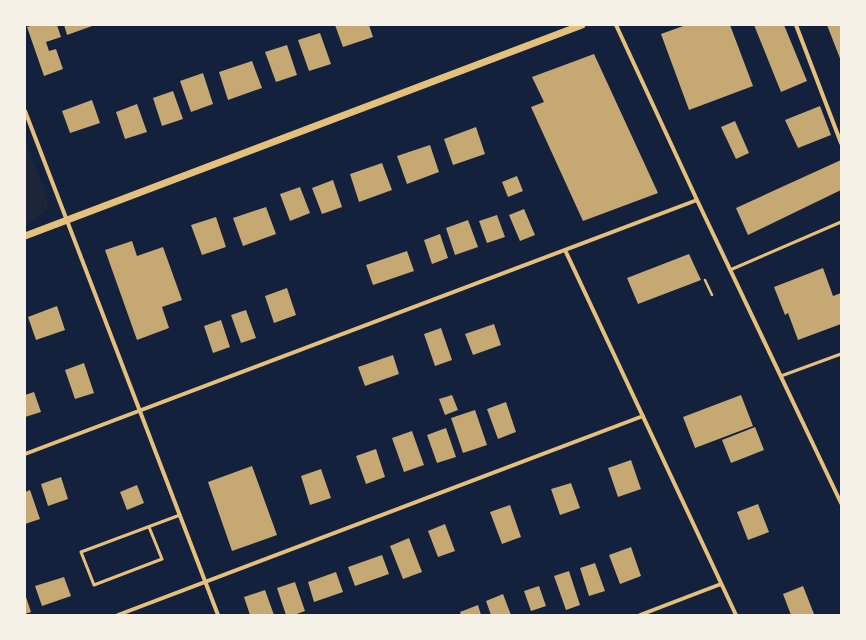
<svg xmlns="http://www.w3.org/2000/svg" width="866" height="640" font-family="'Public Sans',sans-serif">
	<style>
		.green { fill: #1d2539 }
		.building { fill: #c6a872 }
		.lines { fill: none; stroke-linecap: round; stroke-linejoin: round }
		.path { stroke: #e5c07b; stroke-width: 2.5 }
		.service { stroke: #e5c07b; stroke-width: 3 }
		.minor { stroke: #e5c07b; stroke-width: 4 }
		.tertiary { stroke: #e5c07b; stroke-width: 7 }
	</style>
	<rect width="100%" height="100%" fill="#14213d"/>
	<!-- green -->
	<path class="green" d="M25,140L47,197L48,207L34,220L25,224Z"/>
	<!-- building -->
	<path class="building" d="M34,25H57L61,37L46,42L49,51L56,49L63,69L44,76L27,27Z
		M64,25H95L67,35Z
		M335,25H369L373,37L343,47Z
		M686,25H730L753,86L689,110L661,34Z
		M754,25H784L807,81L781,92Z
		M827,25H841V61Z
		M320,33L331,64L309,71L298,40Z
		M287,45L297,75L276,82L265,52Z
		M594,54L658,193L583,221L531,107L544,102L532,77Z
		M252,61L262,88L228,100L219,72Z
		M203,73L213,104L191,112L180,81Z
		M173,91L183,119L162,126L153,98Z
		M92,100L100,123L70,133L62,111Z
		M137,104L147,132L125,139L116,112Z
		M820,106L831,135L798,148L785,120Z
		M735,121L749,153L736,159L721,127Z
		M476,127L485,154L453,165L444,139Z
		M430,145L439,172L407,184L397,156Z
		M841,160V190L748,235L736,208Z
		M382,163L392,190L359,202L350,174Z
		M517,176L523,191L508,197L502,182Z
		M333,180L342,207L322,214L312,188Z
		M300,187L310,213L290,221L280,194Z
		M266,207L276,234L243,246L233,218Z
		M524,209L535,235L520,241L509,215Z
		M497,215L505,237L487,243L479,221Z
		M216,217L226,247L202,255L191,225Z
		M468,220L478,247L455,255L446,228Z
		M440,234L448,258L432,264L424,240Z
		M132,241L137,256L163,247L182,300L162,307L169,328L137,340L105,250Z
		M407,251L414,271L373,285L366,265Z
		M689,254L701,280L638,304L627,278Z
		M823,268L833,296L841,293V324L798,340L788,313L785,315L774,287Z
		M287,288L296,315L274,323L265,296Z
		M57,306L65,330L36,340L28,317Z
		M246,310L256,338L241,343L231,315Z
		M221,320L230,347L213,353L204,326Z
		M494,324L501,345L473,355L465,334Z
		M441,328L452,360L435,366L424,334Z
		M393,355L399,374L365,386L358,367Z
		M84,363L94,393L75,399L65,370Z
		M34,392L41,412L25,417V395Z
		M452,395L458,410L445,415L439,399Z
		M741,395L753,426L695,448L683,417Z
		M506,402L516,432L498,439L487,409Z
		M475,410L487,445L463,453L451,418Z
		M755,427L764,450L731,463L722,440Z
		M446,428L456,457L437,463L427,435Z
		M412,431L424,465L404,472L392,438Z
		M376,449L385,477L366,484L356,456Z
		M631,460L641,489L618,497L608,468Z
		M252,466L277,535L232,551L208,482Z
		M321,469L331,498L310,505L301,476Z
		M61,477L68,499L48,506L41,484Z
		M571,483L580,508L560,515L551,489Z
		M137,485L144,503L127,510L120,492Z
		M30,490L40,519L25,524V492Z
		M758,504L769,532L748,540L737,512Z
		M510,505L521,537L502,544L490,512Z
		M445,524L455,551L438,557L428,531Z
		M409,538L422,572L403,579L390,546Z
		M631,547L641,576L620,584L609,555Z
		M382,555L389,574L355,586L348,567Z
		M595,563L605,591L589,596L580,568Z
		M569,571L580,605L566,610L554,576Z
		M336,572L343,592L314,602L308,582Z
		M64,577L71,596L42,606L35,586Z
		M295,582L305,611L294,615H286L277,588Z
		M539,586L546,606L531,611L524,591Z
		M803,586L814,614L791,615L783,594Z
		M265,590L274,615H250L244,597Z
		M25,594L31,612L25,614Z
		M503,594L511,615H491L486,601Z
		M478,605L481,615H461L460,612Z"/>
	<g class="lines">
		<!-- path -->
		<path class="path" d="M705,280L712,295"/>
		<!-- service -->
		<path class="service" d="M730,270L841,222
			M781,376L841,354
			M149,527L162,559L94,585L81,552L180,515"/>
		<!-- minor -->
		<path class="minor" d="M616,25L697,200L841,503
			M796,25L841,143
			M25,111L218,615
			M565,250L736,615
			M25,454L697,200
			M118,615L643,416
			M640,615L721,584"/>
		<!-- tertiary -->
		<path class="tertiary" d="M25,236L582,25"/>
	</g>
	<!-- border -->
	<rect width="866" height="640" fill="none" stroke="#f6f1e7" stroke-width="52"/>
</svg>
